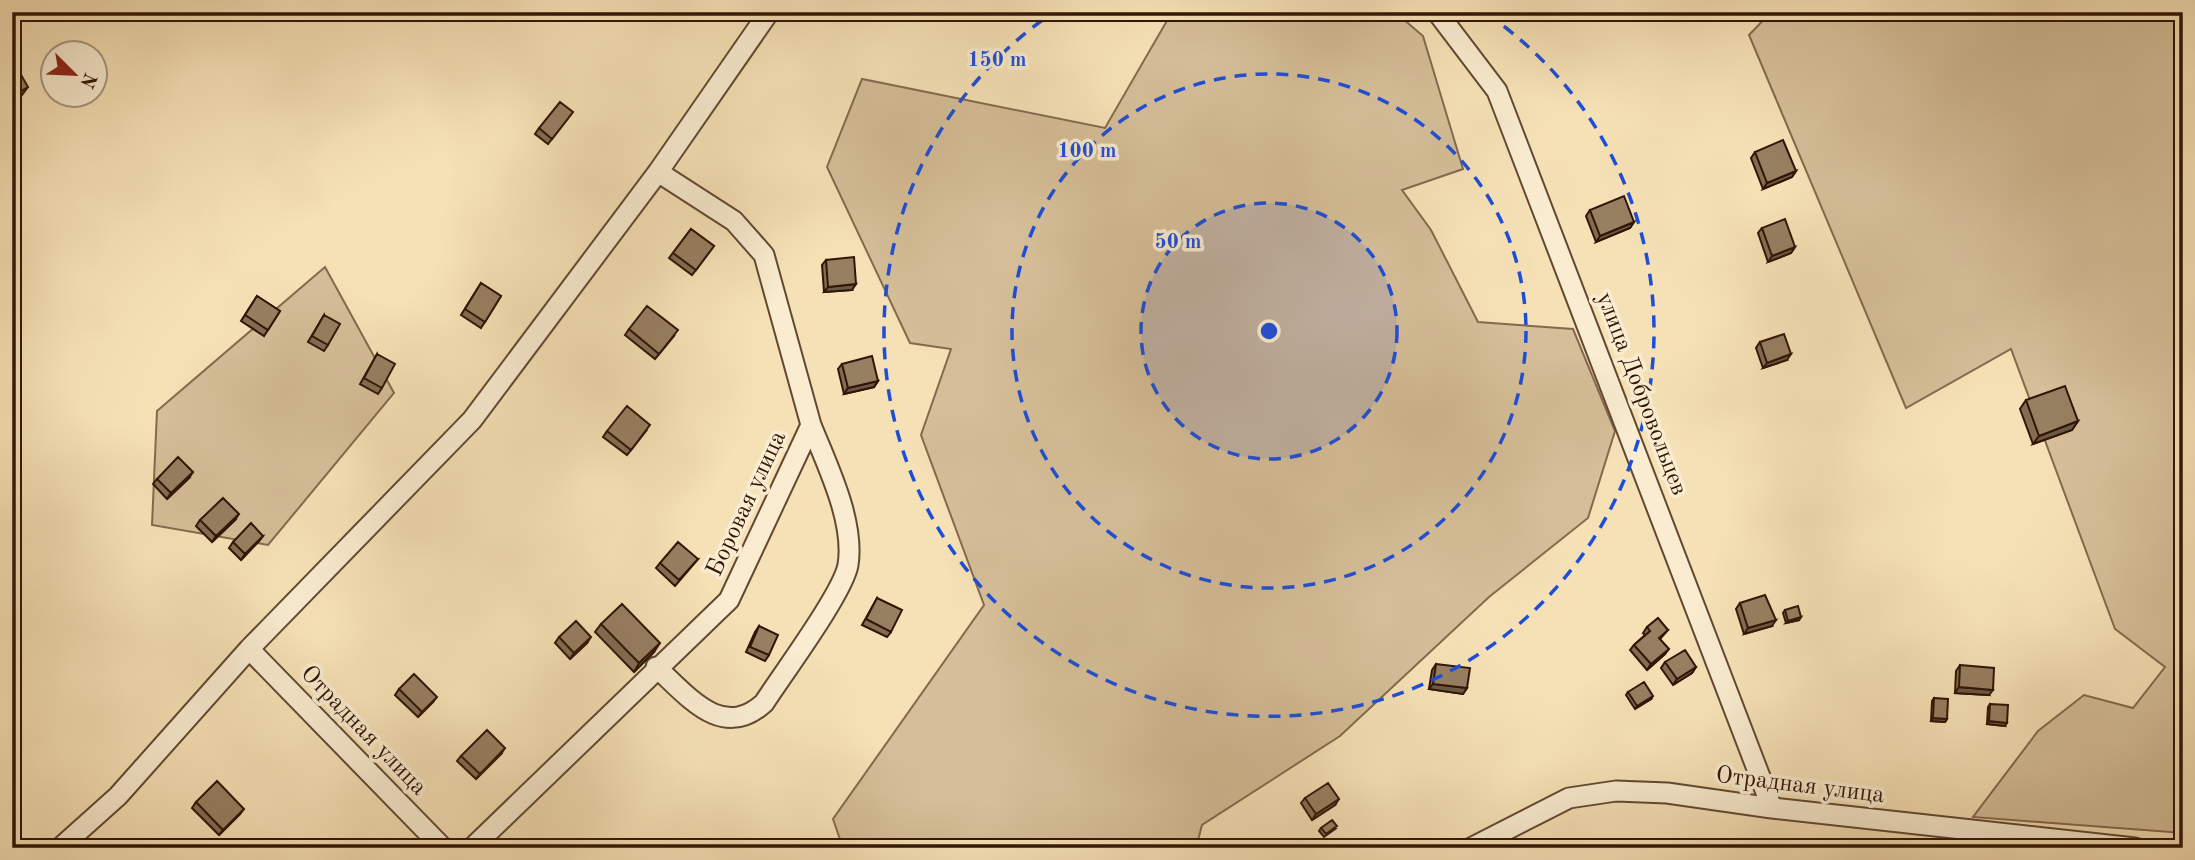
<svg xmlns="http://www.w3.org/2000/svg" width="2195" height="860" font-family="'Old Standard TT',serif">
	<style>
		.green { fill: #d5be98; stroke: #836a4e; stroke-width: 2 }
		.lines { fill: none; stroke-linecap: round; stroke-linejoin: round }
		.street-casing { stroke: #624831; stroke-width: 23 }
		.street { stroke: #f9ecd0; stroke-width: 19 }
		.wall { fill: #826d53; stroke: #311505; stroke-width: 2 }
		.shaded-wall { fill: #6a5944; stroke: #311505; stroke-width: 2 }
		.building { fill: #977f61; stroke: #311505; stroke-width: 2 }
		.ring { fill: none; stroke: #1d4ed8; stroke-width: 3.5; stroke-dasharray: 12 9 }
		.labels { text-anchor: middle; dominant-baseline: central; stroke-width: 7; stroke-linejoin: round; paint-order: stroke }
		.street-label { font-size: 24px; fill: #311505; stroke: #f9ecd0 }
		.centre { fill: #1d4ed8; stroke: #f9ecd0; stroke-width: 3.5 }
		.ring-label { font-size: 21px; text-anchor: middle; font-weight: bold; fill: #1d4ed8; stroke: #f9ecd0; stroke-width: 7; stroke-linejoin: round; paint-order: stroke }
	</style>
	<rect width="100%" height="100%" fill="#f6e1b6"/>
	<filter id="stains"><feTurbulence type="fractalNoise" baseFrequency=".00286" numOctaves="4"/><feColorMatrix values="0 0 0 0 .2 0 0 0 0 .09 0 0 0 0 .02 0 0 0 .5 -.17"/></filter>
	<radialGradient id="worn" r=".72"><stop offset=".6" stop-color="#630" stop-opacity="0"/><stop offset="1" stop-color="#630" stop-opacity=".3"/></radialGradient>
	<!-- green -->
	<path class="green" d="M1172,12H1395L1423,36L1463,169L1402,190L1431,230L1478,322L1573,329L1615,431L1588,518L1489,597L1340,736L1202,825L1196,848H843L833,819L984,605L921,435L951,349L910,343L827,167L862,79L1105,128Z
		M1771,12H2183V833L1973,817L2038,731L2084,695L2133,708L2165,667L2115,629L2011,349L1906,408L1749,35Z
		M325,267L394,393L268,545L152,525L157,411Z"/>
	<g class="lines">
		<defs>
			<path id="street" d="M1437,12L1497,91L1772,808
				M249,649L443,848
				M656,667C688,696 722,741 764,703C782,675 843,593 848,565C855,521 827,465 811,425
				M60,848L118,796L249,649L472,420L658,172L769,12
				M472,848L729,600L811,425L764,255L734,221L658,172
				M1471,848L1569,798L1616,791L1667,793L1772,808L2135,848"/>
		</defs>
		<!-- street casing -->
		<use href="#street" class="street-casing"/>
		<!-- street -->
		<use href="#street" class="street"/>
	</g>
	<!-- wall -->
	<path class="wall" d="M573,112L548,144L535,134L539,128Z
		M1755,152L1796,171L1792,177L1763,189L1751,158Z
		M1590,210L1634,222L1630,228L1596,242L1586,216Z
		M1762,228L1795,247L1791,253L1768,262L1758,233Z
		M691,229L714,246L692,275L669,258Z
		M826,260L852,290L824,292L822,265Z
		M481,283L501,296L481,328L461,315Z
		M257,296L280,311L264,336L241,321Z
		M324,315L328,345L324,351L308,342Z
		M629,329L674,336L655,359L625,335Z
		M1760,342L1787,360L1763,368L1756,348Z
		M377,354L382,388L378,394L360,384Z
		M842,364L878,381L874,387L844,394L838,369Z
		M2026,400L2078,421L2072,430L2033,444L2020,409Z
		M607,431H646L627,455L603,437Z
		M189,478L167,499L153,484L157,479Z
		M200,520H235L212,542L196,526Z
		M263,536L259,541L241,560L229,548L233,542Z
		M698,559L675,586L656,568L660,563Z
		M877,598L891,632L887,637L862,625Z
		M1740,603L1772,626L1744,634L1736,609Z
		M1785,610L1801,617L1799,620L1786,623L1783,613Z
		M601,624L654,652L634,672L595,632Z
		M759,626L769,655L765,661L746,652L755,632Z
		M1647,627L1668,630L1660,639L1665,654L1647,670L1630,650L1634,645L1645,635L1643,633Z
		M559,637L587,643L570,659L555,643Z
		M1665,662L1696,667L1692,673L1673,685L1661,668Z
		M1436,664L1467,688L1463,694L1429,689L1432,670Z
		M1960,665L1989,695L1955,693L1956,671Z
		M399,689L433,702L418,717L395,695Z
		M1628,692L1651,699L1635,709L1626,695Z
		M1934,698L1947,719L1945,722L1931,721L1932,701Z
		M1990,704L2005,726L1987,724L1988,707Z
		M501,754L476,779L457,761L461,756Z
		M1305,798L1335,805L1312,820L1301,803Z
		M196,802L240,814L219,835L192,808Z
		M1321,828L1335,829L1324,837L1319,831Z"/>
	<!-- shaded-wall -->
	<path class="shaded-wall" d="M28,87L22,95L12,101V96Z
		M1796,171L1792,177L1763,189L1767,183Z
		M1634,222L1630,228L1596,242L1600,236Z
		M1795,247L1791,253L1768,262L1772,256Z
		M856,284L852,290L824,292L828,287Z
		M1791,354L1787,360L1763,368L1767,363Z
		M878,381L874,387L844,394L848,388Z
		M2078,421L2072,430L2033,444L2039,436Z
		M193,472L189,478L167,499L171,493Z
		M239,514L235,520L212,542L216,536Z
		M263,536L259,541L241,560L245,554Z
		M1801,617L1799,620L1786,623L1788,621Z
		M1776,620L1772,626L1744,634L1748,628Z
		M591,637L587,643L570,659L574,653Z
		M660,643L654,652L634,672L639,663Z
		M1669,649L1665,654L1647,670L1651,664Z
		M1696,667L1692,673L1673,685L1677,679Z
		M1433,684L1467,688L1463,694L1429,689Z
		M1959,687L1993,690L1989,695L1955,693Z
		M1653,696L1651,699L1635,709L1637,706Z
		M437,697L433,702L418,717L422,712Z
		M1933,718L1947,719L1945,722L1931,721Z
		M1989,721L2007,723L2005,726L1987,724Z
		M505,748L501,754L476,779L480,774Z
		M1339,799L1335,805L1312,820L1316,814Z
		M244,809L240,814L219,835L223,830Z"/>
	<!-- building -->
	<path class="building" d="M12,59L28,87L12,96Z
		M560,102L573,112L552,139L539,128Z
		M1783,140L1796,171L1767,183L1755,152Z
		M1624,196L1634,222L1600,236L1590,210Z
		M1785,219L1795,247L1772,256L1762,228Z
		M691,229L714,246L696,270L673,253Z
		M854,257L856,284L828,287L826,260Z
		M481,283L501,296L485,322L465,309Z
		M257,296L280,311L268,330L245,315Z
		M647,306L678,330L659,354L629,329Z
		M324,315L340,324L328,345L312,336Z
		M1784,334L1791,354L1767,363L1760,342Z
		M377,354L395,364L382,388L364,378Z
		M872,356L878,381L848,388L842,364Z
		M2065,386L2078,421L2039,436L2026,400Z
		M627,406L650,425L631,450L607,431Z
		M178,457L193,472L171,493L157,479Z
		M223,498L239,514L216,536L200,520Z
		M251,523L263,536L245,554L233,542Z
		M678,542L698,559L679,580L660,563Z
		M1765,595L1776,620L1748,628L1740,603Z
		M877,598L902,610L891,632L866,619Z
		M622,604L660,643L639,663L601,624Z
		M1798,606L1801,617L1788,621L1785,610Z
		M1658,618L1668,630L1659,638L1669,649L1651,664L1634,645L1650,631L1647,627Z
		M576,621L591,637L574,653L559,637Z
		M759,626L778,635L769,655L750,647Z
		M1685,650L1696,667L1677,679L1665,662Z
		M1436,664L1470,668L1467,688L1433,684Z
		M1960,665L1994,668L1993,690L1959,687Z
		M414,674L437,697L422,712L399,689Z
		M1644,682L1653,696L1637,706L1628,692Z
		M1934,698L1948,699L1947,719L1933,718Z
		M1990,704L2008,705L2007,723L1989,721Z
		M487,730L505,748L480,774L461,756Z
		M217,781L244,809L223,830L196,802Z
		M1328,783L1339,799L1316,814L1305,798Z
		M1332,820L1337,826L1326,834L1321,828Z
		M715,843L733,847V848H714Z"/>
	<!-- distance rings -->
	<circle cx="1269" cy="331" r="128" fill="#1d4ed8" fill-opacity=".12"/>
	<g class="ring">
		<circle cx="1269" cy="331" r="128"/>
		<circle cx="1269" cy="331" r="257"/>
		<path d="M1487 14A385 385 0 1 1 1051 14"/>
	</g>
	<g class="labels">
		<!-- street labels -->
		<g class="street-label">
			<text transform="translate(1641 394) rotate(69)">улица Добровольцев</text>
			<text transform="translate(747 504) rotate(-65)">Боровая улица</text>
			<text transform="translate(363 731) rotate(46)">Отрадная улица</text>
			<text transform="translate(1800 786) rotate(7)">Отрадная улица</text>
		</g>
	</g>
	<circle cx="1269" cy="331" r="10" class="centre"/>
	<g class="ring-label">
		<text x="997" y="66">150 m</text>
		<text x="1087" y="157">100 m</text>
		<text x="1178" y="248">50 m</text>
	</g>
	<!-- margin -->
	<rect width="2195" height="860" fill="none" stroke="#f6e1b6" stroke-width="42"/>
	<rect x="14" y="14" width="2167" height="832" fill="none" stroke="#311505" stroke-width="3.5"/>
	<rect x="21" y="21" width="2153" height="818" fill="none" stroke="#311505" stroke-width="2"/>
	<!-- north arrow -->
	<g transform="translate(74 74) rotate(114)"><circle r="33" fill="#f9ecd0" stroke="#a9967f" stroke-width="2"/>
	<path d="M0-5L12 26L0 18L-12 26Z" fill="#8f2418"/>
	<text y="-10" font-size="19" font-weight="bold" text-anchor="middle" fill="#311505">N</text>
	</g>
	<rect width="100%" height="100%" filter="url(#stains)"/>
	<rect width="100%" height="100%" fill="url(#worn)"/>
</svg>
